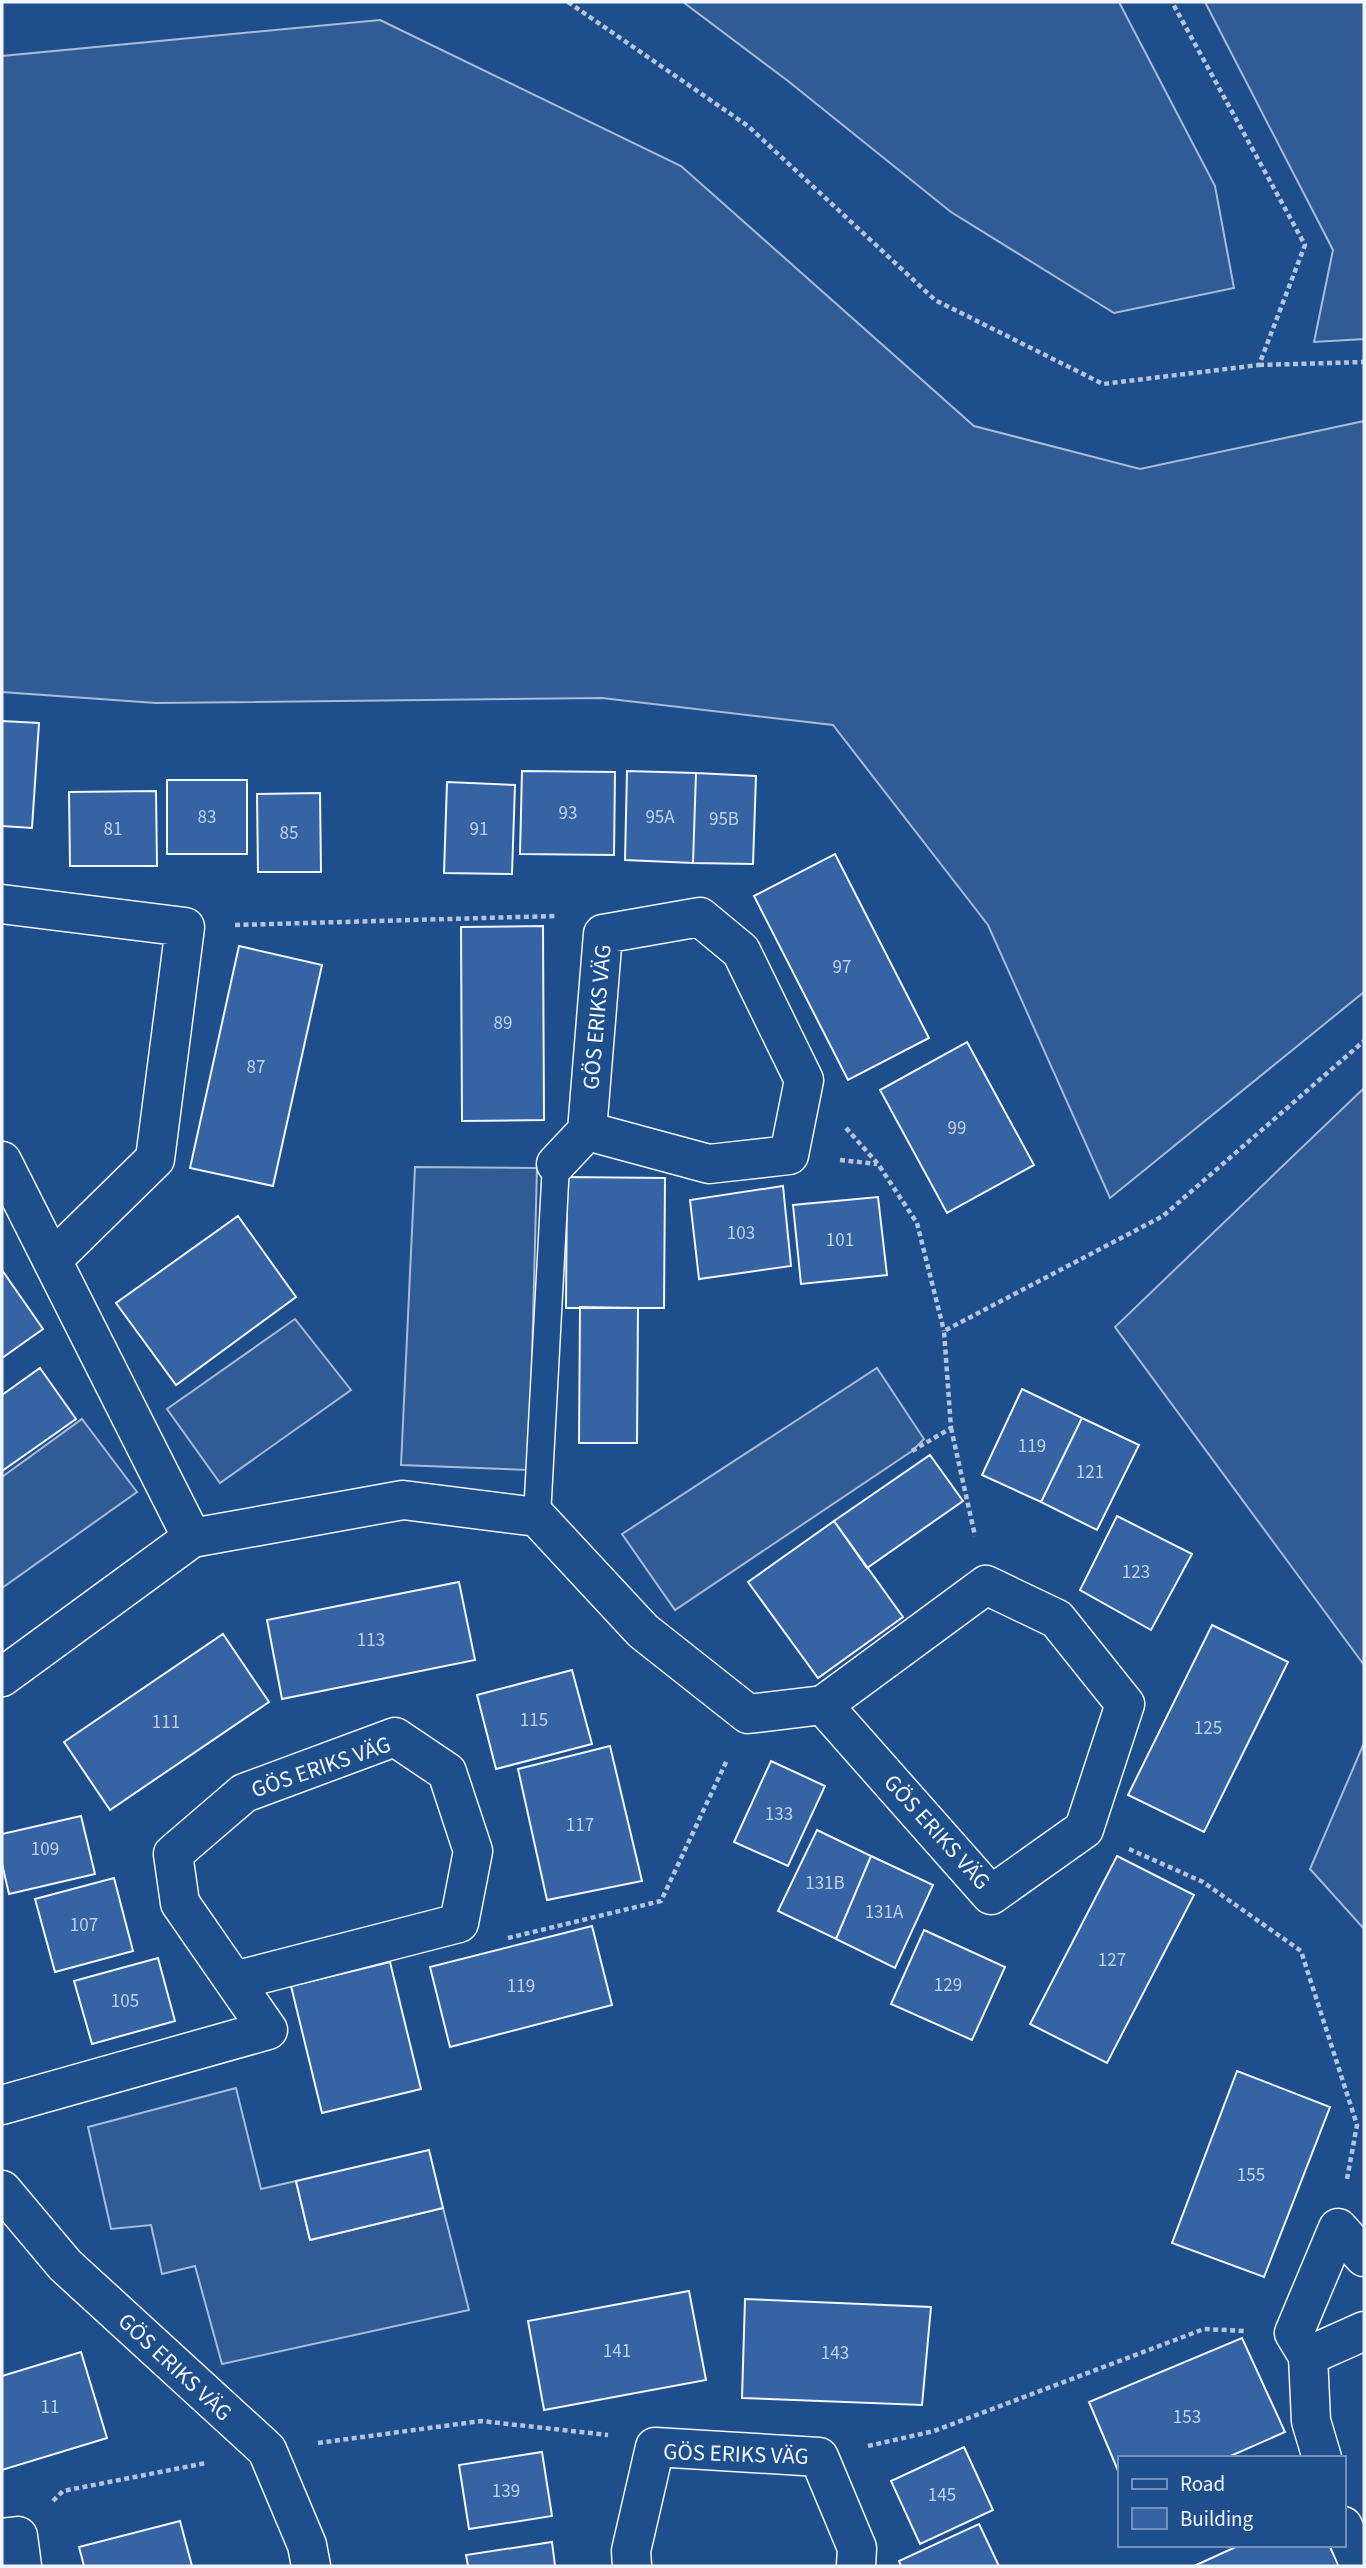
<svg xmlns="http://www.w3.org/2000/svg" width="1366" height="2568" font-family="'Source Sans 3',sans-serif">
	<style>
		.built { fill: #305b95; stroke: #a8bbd7; stroke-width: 2 }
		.building { fill: #3563a3; stroke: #f2f6ff; stroke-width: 2 }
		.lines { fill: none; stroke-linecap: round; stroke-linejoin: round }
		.lane-casing { stroke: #f2f6ff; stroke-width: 29 }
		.street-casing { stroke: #f2f6ff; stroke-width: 41 }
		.path { stroke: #b3c4dc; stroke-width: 4.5; stroke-dasharray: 5 3.5; stroke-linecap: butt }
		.lane { stroke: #1f4e8c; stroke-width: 26 }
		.street { stroke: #1f4e8c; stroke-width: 38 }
		.labels { text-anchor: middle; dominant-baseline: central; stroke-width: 5; stroke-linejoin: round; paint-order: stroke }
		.number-label { font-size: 19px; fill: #c3d1e8 }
		.street-label { font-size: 23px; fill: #f2f6ff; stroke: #1f4e8c }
	</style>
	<rect width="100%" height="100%" fill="#1f4e8c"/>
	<!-- built -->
	<path class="built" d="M683,2H1119L1215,186L1234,288L1114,313L951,212L788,81Z
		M1205,2H1364V339L1314,342L1333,250Z
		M380,20L681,166L974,426L1140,469L1364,421V992L1110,1198L988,925L833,725L602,698L156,703L2,692V56Z
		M1364,1088V1665L1115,1327Z
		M415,1167L537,1168L529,1470L401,1465Z
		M295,1319L351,1390L220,1483L167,1409Z
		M877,1368L924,1439L912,1451L675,1610L622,1534Z
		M82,1419L137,1492L2,1588V1477Z
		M1364,1743V1929L1310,1869Z
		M236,2088L261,2189L296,2181L310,2240L443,2208L469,2310L222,2364L195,2266L162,2274L151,2225L111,2229L88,2127Z"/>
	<!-- building -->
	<path class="building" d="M2,721L39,723L32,828L2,826Z
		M522,771L615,772L614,855L520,854Z
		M627,771L696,773L693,863L625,860Z
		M696,773L756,776L753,864L693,863Z
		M167,780H247V854H167Z
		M447,782L515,785L512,874L444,873Z
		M156,791L157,866H70L69,792Z
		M320,793L321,872H258L257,794Z
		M835,854L929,1038L848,1080L754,896Z
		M543,926L544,1120L462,1121L461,927Z
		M239,946L322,965L273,1186L190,1168Z
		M967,1042L1034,1165L947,1213L880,1090Z
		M567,1177L665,1178L664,1308H566Z
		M783,1186L791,1266L699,1279L690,1200Z
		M878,1197L887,1275L801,1284L793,1205Z
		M238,1216L296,1297L176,1385L116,1303Z
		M2,1270L43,1329L2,1358Z
		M580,1307L638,1308L637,1443H579Z
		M40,1368L76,1419L2,1471V1395Z
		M1022,1389L1082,1418L1041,1502L982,1475Z
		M1082,1418L1139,1445L1097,1530L1041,1502Z
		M930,1455L963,1501L867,1568L834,1521Z
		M1117,1516L1192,1554L1151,1630L1080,1590Z
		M834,1521L903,1617L818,1678L748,1582Z
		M459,1582L475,1660L282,1699L267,1620Z
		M1212,1625L1288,1662L1204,1832L1128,1795Z
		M223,1634L269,1702L110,1810L64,1742Z
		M572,1670L592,1744L496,1769L477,1695Z
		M610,1746L642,1881L547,1900L518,1769Z
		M771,1761L825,1786L788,1866L734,1842Z
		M81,1816L95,1874L9,1894L2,1864V1834Z
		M817,1830L871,1856L836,1939L778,1911Z
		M871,1856L933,1885L895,1968L836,1939Z
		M1117,1856L1194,1895L1107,2063L1030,2024Z
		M114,1878L133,1951L55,1972L35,1899Z
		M592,1926L612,2005L450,2047L430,1967Z
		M924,1930L1005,1967L972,2040L891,2004Z
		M158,1958L175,2021L92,2044L74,1981Z
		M390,1962L421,2089L322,2113L291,1986Z
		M1237,2071L1330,2107L1264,2277L1172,2243Z
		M429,2150L443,2208L310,2240L296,2181Z
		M689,2291L706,2380L544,2410L528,2321Z
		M745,2299L931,2307L922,2405L742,2398Z
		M1242,2338L1285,2432L1226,2458H1119V2473L1089,2402Z
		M81,2352L107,2438L2,2470V2376Z
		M964,2447L993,2510L920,2544L891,2481Z
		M542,2452L552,2516L469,2529L459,2465Z
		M180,2521L192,2566H84L79,2547Z
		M979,2524L999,2566H901L899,2561Z
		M552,2542L555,2566H468L466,2555Z
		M1240,2545H1329L1339,2566H1194Z"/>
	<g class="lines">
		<defs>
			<path id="lane" d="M537,1517L556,1164"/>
			<path id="street" d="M2,904L185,927L155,1159L52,1260
				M2,1161L192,1538
				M556,1164L587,1131L603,934L700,917L741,951L804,1080L789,1155L709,1164L587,1131
				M2,1677L192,1538L403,1500L537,1517L643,1631L748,1714L823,1705L991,1895L1084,1829L1125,1704L1057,1619L986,1585L823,1705
				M2,2105L268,2030L180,1903L173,1854L244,1793L395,1737L447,1772L473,1851L459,1923L234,1981
				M2,2190L65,2265L267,2450L307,2545L311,2566
				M1308,2356L1294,2333L1338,2228L1364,2257
				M1322,2458L1311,2421L1308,2356L1364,2331
				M1343,2526L1360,2566
				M2,2538L18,2536L22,2566
				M632,2566L631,2551L655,2447L819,2457L857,2548L856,2566"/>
		</defs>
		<!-- lane casing -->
		<use href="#lane" class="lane-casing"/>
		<!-- street casing -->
		<use href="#street" class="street-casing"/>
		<!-- path -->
		<path class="path" d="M568,2L748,126L935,300L1103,384L1259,365L1305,245L1172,2
			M1259,365L1364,362
			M235,925L555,916
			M846,1128L878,1164L917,1223L944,1331
			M840,1160L877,1164
			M951,1428L975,1536
			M912,1451L951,1428L944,1331L1163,1216L1364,1041
			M1129,1849L1203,1882L1301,1951L1357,2125L1347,2179
			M508,1938L661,1901L727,1760
			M318,2443L481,2421L608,2435
			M868,2446L934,2431L1204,2329L1245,2331
			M53,2501L63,2491L206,2463"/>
		<!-- lane -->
		<use href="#lane" class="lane"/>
		<!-- street -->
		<use href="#street" class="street"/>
	</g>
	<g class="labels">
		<!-- number labels -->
		<g class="number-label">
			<text x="568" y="813">93</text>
			<text x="207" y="817">83</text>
			<text x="660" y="817">95A</text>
			<text x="724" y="819">95B</text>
			<text x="113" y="829">81</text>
			<text x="479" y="829">91</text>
			<text x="289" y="833">85</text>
			<text x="842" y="967">97</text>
			<text x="503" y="1023">89</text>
			<text x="256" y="1067">87</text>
			<text x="957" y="1128">99</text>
			<text x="741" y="1233">103</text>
			<text x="840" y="1240">101</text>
			<text x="1032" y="1446">119</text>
			<text x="1090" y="1472">121</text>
			<text x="1136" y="1572">123</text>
			<text x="371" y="1640">113</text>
			<text x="534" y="1720">115</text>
			<text x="166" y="1722">111</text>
			<text x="1208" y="1728">125</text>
			<text x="779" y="1814">133</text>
			<text x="580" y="1825">117</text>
			<text x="45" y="1849">109</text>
			<text x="825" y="1883">131B</text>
			<text x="884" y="1912">131A</text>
			<text x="84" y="1925">107</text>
			<text x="1112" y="1960">127</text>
			<text x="948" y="1985">129</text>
			<text x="521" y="1986">119</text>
			<text x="125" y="2001">105</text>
			<text x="1251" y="2175">155</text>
			<text x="617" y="2351">141</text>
			<text x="835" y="2353">143</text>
			<text x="50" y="2407">11</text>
			<text x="1187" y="2417">153</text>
			<text x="506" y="2491">139</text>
			<text x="942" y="2495">145</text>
		</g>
		<!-- street labels -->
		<g class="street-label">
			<text transform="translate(597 1017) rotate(-85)">GÖS ERIKS VÄG</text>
			<text transform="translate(321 1767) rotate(-19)">GÖS ERIKS VÄG</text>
			<text transform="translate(937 1832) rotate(48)">GÖS ERIKS VÄG</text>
			<text transform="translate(175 2367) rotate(43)">GÖS ERIKS VÄG</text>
			<text transform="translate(736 2454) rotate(2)">GÖS ERIKS VÄG</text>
		</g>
	</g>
	<!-- border -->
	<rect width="1366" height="2568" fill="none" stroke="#f2f6ff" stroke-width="7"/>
	<!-- legend -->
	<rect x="1118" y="2456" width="228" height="91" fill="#1f4e8c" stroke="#7391ba" stroke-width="2"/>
	<rect x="1132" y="2479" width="35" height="10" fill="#1f4e8c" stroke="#7391ba" stroke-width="2"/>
	<text x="1180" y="2491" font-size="21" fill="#f2f6ff">Road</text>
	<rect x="1132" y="2508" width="35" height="21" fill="#3563a3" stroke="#7391ba" stroke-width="2"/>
	<text x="1180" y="2526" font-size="21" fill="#f2f6ff">Building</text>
</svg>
